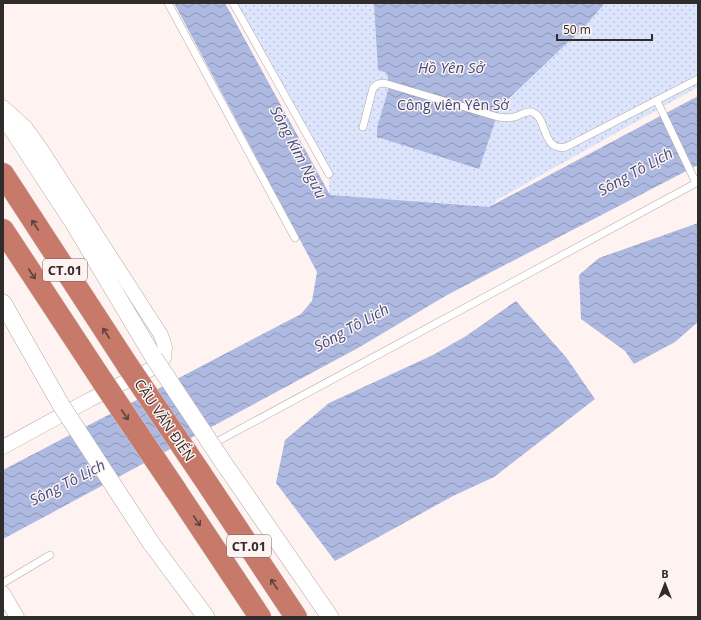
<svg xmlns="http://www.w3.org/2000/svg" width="701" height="620" font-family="'Open Sans',sans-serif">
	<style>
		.green { fill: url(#green-dots) }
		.water { fill: url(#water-waves) }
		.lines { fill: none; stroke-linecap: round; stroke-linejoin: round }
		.service-casing { stroke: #b3a9a6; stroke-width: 8 }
		.minor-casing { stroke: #b3a9a6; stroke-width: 15 }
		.tertiary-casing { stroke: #b3a9a6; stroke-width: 18 }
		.motorway-casing { stroke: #d1d1d0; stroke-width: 23 }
		.service { stroke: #fff; stroke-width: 7 }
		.minor { stroke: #fff; stroke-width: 14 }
		.tertiary { stroke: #fff; stroke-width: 17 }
		.motorway { stroke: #c77a6a; stroke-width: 22 }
		.tertiary-bridge-casing { stroke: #b3a9a6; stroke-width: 18; stroke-linecap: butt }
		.motorway-bridge-casing { stroke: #d1d1d0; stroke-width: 23; stroke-linecap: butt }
		.tertiary-bridge { stroke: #fff; stroke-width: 17 }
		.motorway-bridge { stroke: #c77a6a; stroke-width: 22 }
		.oneway { stroke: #5d433e }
		.labels { text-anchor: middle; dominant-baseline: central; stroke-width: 3; stroke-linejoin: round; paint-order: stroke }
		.shield { fill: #fef3f1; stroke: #6e6866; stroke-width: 1 }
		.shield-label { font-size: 13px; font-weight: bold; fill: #302c2b }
		.park-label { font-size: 14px; fill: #374577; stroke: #fef3f1 }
		.street-label { font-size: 14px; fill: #302c2b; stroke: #fef3f1 }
		.water-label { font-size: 15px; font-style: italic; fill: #3f4d80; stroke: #fef3f1 }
	</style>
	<defs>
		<pattern id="green-dots" width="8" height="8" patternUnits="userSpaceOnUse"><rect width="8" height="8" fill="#dde5fd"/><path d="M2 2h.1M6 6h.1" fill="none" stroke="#bec5d9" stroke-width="1.8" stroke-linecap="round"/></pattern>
		<pattern id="water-waves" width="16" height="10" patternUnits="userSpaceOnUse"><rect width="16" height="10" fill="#adb9e0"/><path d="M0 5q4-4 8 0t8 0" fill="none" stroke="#8d97b6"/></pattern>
	</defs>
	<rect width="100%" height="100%" fill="#fef3f1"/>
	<!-- green -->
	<path class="green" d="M233,3H698V87L497,200L490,209L329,195V174Z"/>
	<!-- water -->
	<path class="water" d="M174,3H225L330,195L489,207L698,96V165L447,295L358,348L3,539V470L301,314L312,301L317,272Z
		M374,3H605L586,25L500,107L479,169L377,137V128L389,87L387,73L378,70Z
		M698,223V322L675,342L634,364L625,351L581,319L579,275L599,258Z
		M516,301L566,357L595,399L494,477L453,496L335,561L276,483L285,440L329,403L433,355L466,336Z"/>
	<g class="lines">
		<defs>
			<path id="service" d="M168,3L295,238
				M233,3L329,174
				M657,101L696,183
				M363,127L373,88L378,84L384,83L498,117C504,118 509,118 514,117C520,116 526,110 532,112C548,117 541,152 566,147L698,79
				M220,440L698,182
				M3,583L50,555"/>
			<path id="minor" d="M3,107L26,128L43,152L161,335L165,347L164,358L153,368L89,400L3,447
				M3,593L17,617"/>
			<path id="tertiary" d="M3,115L73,222L154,358
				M3,303L61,405
				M223,462L330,617
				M151,543L206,617"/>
			<path id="motorway" d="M3,174L128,366
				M3,230L103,382
				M201,474L296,617
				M175,489L260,617"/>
		</defs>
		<!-- service casing -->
		<use href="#service" class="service-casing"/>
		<!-- minor casing -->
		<use href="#minor" class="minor-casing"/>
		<!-- tertiary casing -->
		<use href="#tertiary" class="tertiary-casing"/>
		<!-- motorway casing -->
		<use href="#motorway" class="motorway-casing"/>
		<!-- service -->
		<use href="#service" class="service"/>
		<!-- minor -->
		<use href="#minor" class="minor"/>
		<!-- tertiary -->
		<use href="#tertiary" class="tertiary"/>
		<!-- motorway -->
		<use href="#motorway" class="motorway"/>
		<defs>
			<path id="tertiary-bridge" d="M154,358L223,462
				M61,405L151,543"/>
			<path id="motorway-bridge" d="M128,366L201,474
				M103,382L175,489"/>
		</defs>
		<!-- tertiary-bridge casing -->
		<use href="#tertiary-bridge" class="tertiary-bridge-casing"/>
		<!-- motorway-bridge casing -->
		<use href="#motorway-bridge" class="motorway-bridge-casing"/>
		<!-- tertiary-bridge -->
		<use href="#tertiary-bridge" class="tertiary-bridge"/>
		<!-- motorway-bridge -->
		<use href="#motorway-bridge" class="motorway-bridge"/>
	</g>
	<!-- one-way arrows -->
	<defs><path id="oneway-shaft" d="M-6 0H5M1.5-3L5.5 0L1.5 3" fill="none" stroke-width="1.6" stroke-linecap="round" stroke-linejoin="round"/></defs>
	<g class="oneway">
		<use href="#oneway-shaft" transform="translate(35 225) rotate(-123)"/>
		<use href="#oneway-shaft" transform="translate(32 274) rotate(57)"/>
		<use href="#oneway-shaft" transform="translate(106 333) rotate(-123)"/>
		<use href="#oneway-shaft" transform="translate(125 415) rotate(56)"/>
		<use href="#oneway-shaft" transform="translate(197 521) rotate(56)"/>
		<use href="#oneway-shaft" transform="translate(274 584) rotate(-124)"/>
	</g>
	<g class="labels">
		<!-- shield labels -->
		<g class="shield">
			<rect x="43" y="259" width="44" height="22" rx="3"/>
			<rect x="227" y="535" width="44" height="22" rx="3"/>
		</g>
		<g class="shield-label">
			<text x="65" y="270">CT.01</text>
			<text x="249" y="546">CT.01</text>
		</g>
		<!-- park labels -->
		<g class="park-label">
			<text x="453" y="104">Công viên Yên Sở</text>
		</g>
		<!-- street labels -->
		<g class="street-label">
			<text transform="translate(165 420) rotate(56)">CẦU VĂN ĐIỂN</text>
		</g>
		<!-- water labels -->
		<g class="water-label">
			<text x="451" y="67">Hồ Yên Sở</text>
			<text transform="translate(299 152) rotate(62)">Sông Kim Ngưu</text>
			<text transform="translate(635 171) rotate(-29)">Sông Tô Lịch</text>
			<text transform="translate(351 327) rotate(-29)">Sông Tô Lịch</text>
			<text transform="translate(67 482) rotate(-27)">Sông Tô Lịch</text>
		</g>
	</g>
	<!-- border -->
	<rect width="701" height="620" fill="none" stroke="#302c2b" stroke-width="8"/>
	<!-- north arrow -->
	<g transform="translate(665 584)" stroke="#fef3f1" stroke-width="3" paint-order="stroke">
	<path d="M0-3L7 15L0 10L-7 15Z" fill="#302c2b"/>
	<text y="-6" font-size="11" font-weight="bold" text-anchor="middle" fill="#302c2b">B</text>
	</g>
	<!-- scale -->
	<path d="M557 34v6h95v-6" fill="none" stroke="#302c2b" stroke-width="2"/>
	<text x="563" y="34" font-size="12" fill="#302c2b" stroke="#fef3f1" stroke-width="3" paint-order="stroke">50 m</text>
</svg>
